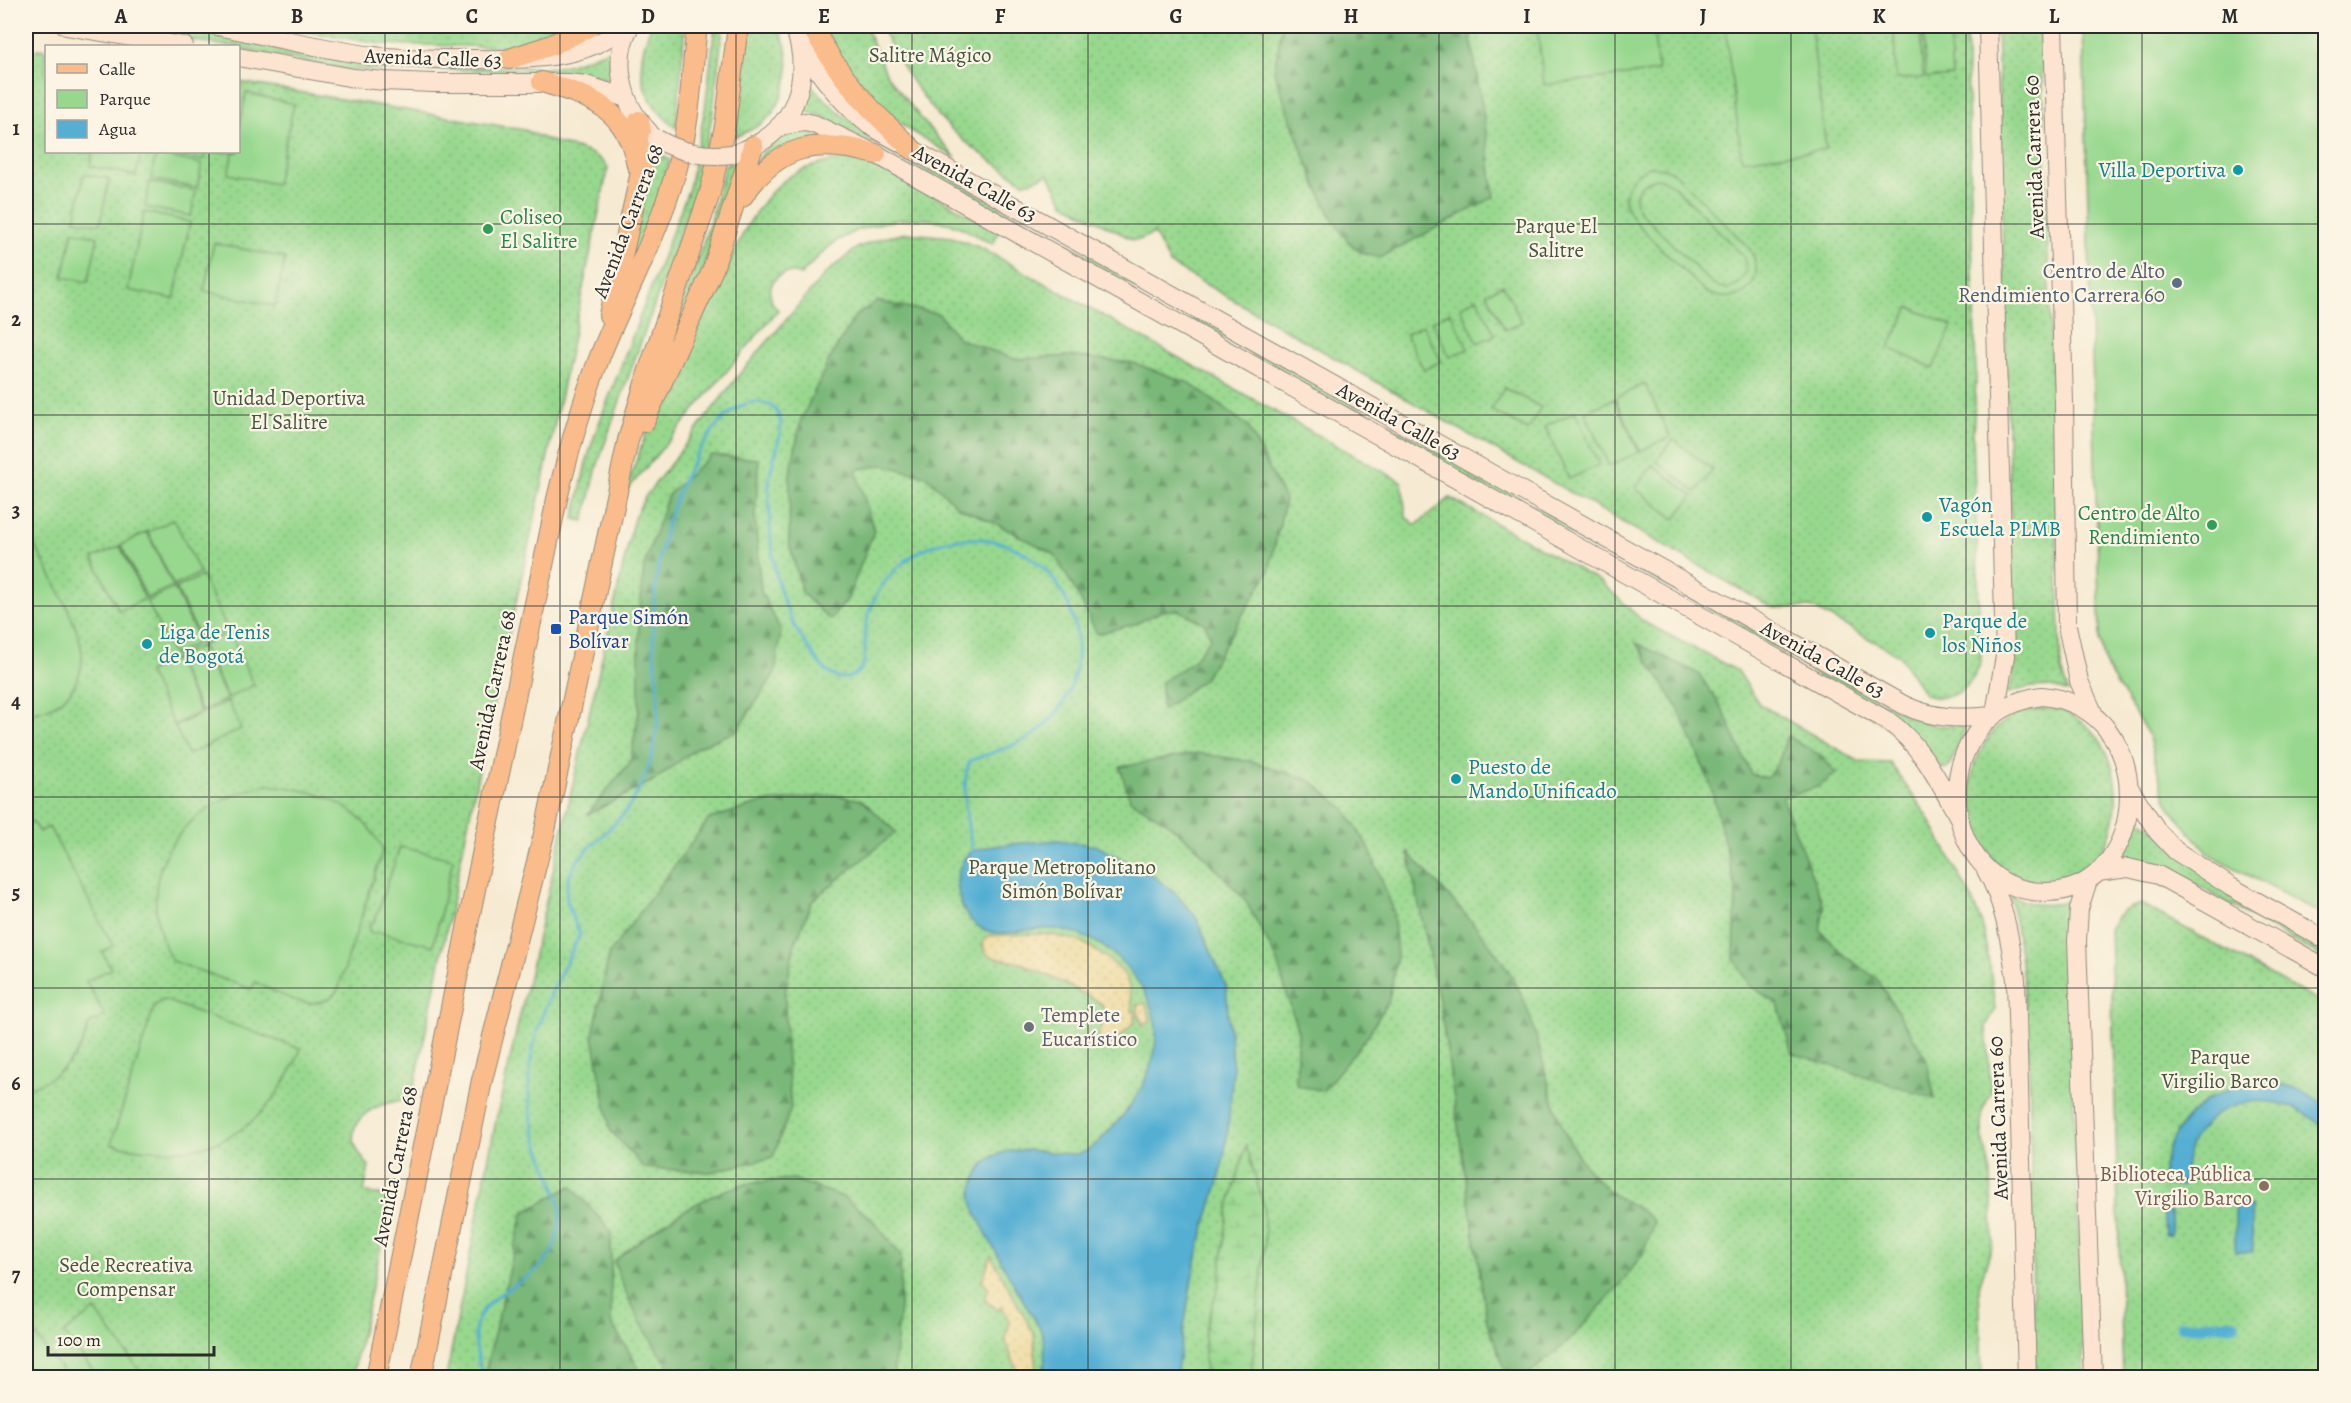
<svg xmlns="http://www.w3.org/2000/svg" width="2351" height="1403" font-family="Alegreya,serif">
	<style>
		.green { fill: url(#green-dots); stroke: #62825c; stroke-width: 1.5 }
		.forest { fill: url(#forest-firs); stroke: #527252; stroke-width: 1.5 }
		.wetland { fill: url(#wetland-marsh); stroke: #62825c; stroke-width: 1.5 }
		.sand { fill: url(#sand-dots); stroke: #8c8264; stroke-width: 1.5 }
		.pitch { fill: #98d88e; stroke: #62825c; stroke-width: 1.5; fill-rule: evenodd }
		.water { fill: #55afd3; stroke: #406d7f; stroke-width: 1.5 }
		.lines { fill: none; stroke-linecap: round; stroke-linejoin: round }
		.stream { stroke: #55afd3; stroke-width: 3 }
		.canal { stroke: #55afd3; stroke-width: 12 }
		.secondary-casing { stroke: #908a7e; stroke-width: 20 }
		.primary-casing { stroke: #908a7e; stroke-width: 22 }
		.secondary { stroke: #fde4d1; stroke-width: 18 }
		.primary { stroke: #fabc8b; stroke-width: 20 }
		.secondary-bridge-casing { stroke: #908a7e; stroke-width: 20; stroke-linecap: butt }
		.secondary-bridge { stroke: #fde4d1; stroke-width: 18 }
		.grid { fill: none; stroke: #2b2b2b; stroke-width: 1.5; stroke-opacity: 0.55 }
		.culture-dot { fill: #0f9aa8; stroke: #fcf5e5; stroke-width: 2 }
		.leisure-dot { fill: #2e9e5b; stroke: #fcf5e5; stroke-width: 2 }
		.service-dot { fill: #5c6f8a; stroke: #fcf5e5; stroke-width: 2 }
		.transit-dot { fill: #1a4fb4; stroke: #fcf5e5; stroke-width: 2 }
		.worship-dot { fill: #6b7280; stroke: #fcf5e5; stroke-width: 2 }
		.education-dot { fill: #8d6e63; stroke: #fcf5e5; stroke-width: 2 }
		.labels { text-anchor: middle; dominant-baseline: central; stroke-width: 4.5; stroke-linejoin: round; paint-order: stroke }
		.park-label { font-size: 21px; fill: #465644; stroke: #fcf5e5 }
		.street-label { font-size: 21px; fill: #2b2b2b; stroke: #fcf5e5 }
		.culture-label { font-size: 21px; fill: #0d838f; stroke: #fcf5e5; text-anchor: start }
		.leisure-label { font-size: 21px; fill: #27864d; stroke: #fcf5e5; text-anchor: start }
		.service-label { font-size: 21px; fill: #4e5e75; stroke: #fcf5e5; text-anchor: end }
		.transit-label { font-size: 21px; fill: #164399; stroke: #fcf5e5; text-anchor: start }
		.worship-label { font-size: 21px; fill: #5b616d; stroke: #fcf5e5; text-anchor: start }
		.education-label { font-size: 21px; fill: #785e54; stroke: #fcf5e5; text-anchor: end }
		.neatline { fill: none; stroke: #2b2b2b; stroke-width: 2 }
		.grid-label { font-size: 20px; text-anchor: middle; font-weight: bold; fill: #2b2b2b }
	</style>
	<defs>
		<pattern id="green-dots" width="8" height="8" patternUnits="userSpaceOnUse" patternTransform="scale(1.5)"><rect width="8" height="8" fill="#98d88e"/><path d="M2 2h.1M6 6h.1" fill="none" stroke="#83ba7b" stroke-width="1.8" stroke-linecap="round"/></pattern>
		<pattern id="forest-firs" width="22" height="20" patternUnits="userSpaceOnUse" patternTransform="scale(1.5)"><rect width="22" height="20" fill="#7ab879"/><path d="M5 1l3.5 6h-7zM16 11l3.5 6h-7z" fill="#649663"/></pattern>
		<pattern id="wetland-marsh" width="20" height="14" patternUnits="userSpaceOnUse" patternTransform="scale(1.5)"><rect width="20" height="14" fill="#98d88e"/><path d="M1 5h8M5 5V1M11 12h8M15 12V8" fill="none" stroke="#83ba7b"/></pattern>
		<pattern id="sand-dots" width="8" height="8" patternUnits="userSpaceOnUse" patternTransform="scale(1.5)"><rect width="8" height="8" fill="#eeda9e"/><path d="M2 2h.1M6 6h.1" fill="none" stroke="#cb8" stroke-width="1.8" stroke-linecap="round"/></pattern>
	</defs>
	<rect width="100%" height="100%" fill="#fcf5e5"/>
	<filter id="ink" filterUnits="userSpaceOnUse"><feTurbulence type="fractalNoise" baseFrequency=".0167" numOctaves="2"/><feDisplacementMap in="SourceGraphic" scale="12" xChannelSelector="R" yChannelSelector="G"/><feConvolveMatrix kernelMatrix="1 2 1 2 8 2 1 2 1" color-interpolation-filters="sRGB"/></filter>
	<filter id="wash" filterUnits="userSpaceOnUse"><feTurbulence type="fractalNoise" baseFrequency=".008" numOctaves="4" result="noise"/><feDisplacementMap in="SourceGraphic" scale="24" xChannelSelector="R" yChannelSelector="G"/><feGaussianBlur stdDeviation="1.35" result="paint"/><feColorMatrix in="noise" values="0 0 0 0 0 0 0 0 0 0 0 0 0 0 0 0 0 1.4 0 .05"/><feComposite in="paint" operator="in"/></filter>
	<g filter="url(#wash)">
		<rect width="100%" height="100%" fill="#f6ead2"/>
		<!-- green -->
		<path class="green" d="M111,26H182L280,48L367,62L553,68L571,64L612,49L610,67L614,83L595,76L573,73L482,70H351L239,49L238,46H225Z
			M274,26H570L549,37L502,47L381,44Z
			M651,26H685L676,128C640,100 633,67 651,26Z
			M715,26H723L713,110L700,177L607,437L597,467L584,521L574,519L586,463L595,434L689,188L705,109Z
			M747,26H777C794,55 791,92 768,118C760,127 746,132 735,137Z
			M819,26H865L887,75L923,121L956,158C929,141 899,126 876,104C853,81 837,52 819,26Z
			M881,26H1966L1976,378L1973,436L1981,662C1971,688 1955,703 1925,695L1899,655L1811,607L1773,608L1170,264L1154,233L1139,240H1133L1064,203L1048,174L1030,182H1023C1003,168 981,155 962,139C928,109 899,66 881,26Z
			M1997,26H2041L2061,670L2068,692C2046,683 2029,686 2007,694L2012,681L2014,652Z
			M37,49L46,50V152H238L239,82L525,130C535,135 546,140 557,143C576,149 596,150 608,168L543,480L479,770L412,1099C371,1102 331,1124 369,1166L364,1192L392,1197L352,1377H26V57Z
			M808,82L838,112L861,128L1907,716L1937,726L1962,725L1964,730L1950,765L1946,769L1942,768L1792,657L1676,591L1512,503L1322,398L1213,331L988,206L822,116L798,110Z
			M808,132L828,139L752,176C760,148 779,131 808,132Z
			M654,150L670,160L650,221L621,293Z
			M741,159L696,291L663,358L710,223L725,165Z
			M848,159C902,172 950,206 999,231L993,244C982,239 971,232 960,227C921,212 874,219 838,240C824,249 812,263 801,275C777,264 759,291 778,310L624,494L654,412L746,228C774,182 792,165 848,159Z
			M906,233L952,237L983,249L1402,482L1406,517L1416,525L1450,498L1601,582L1644,622L1738,671L1759,704L1860,762L1890,763L1928,817L1971,897L1982,924L1991,974L1995,1010L1986,1026L1991,1092L1982,1112V1134L1991,1173L1993,1243L1979,1287L1982,1377L446,1378L496,1120L634,518L645,497L738,376L826,273L857,248L882,238Z
			M2041,709C2047,709 2054,709 2060,710C2068,712 2076,718 2083,723C2144,768 2116,898 2037,884C2023,881 2010,877 2000,867C1980,848 1969,822 1970,794C1971,761 1987,727 2019,713C2026,710 2034,710 2041,709Z
			M2140,819L2325,948V959L2166,867L2152,862L2121,861Z
			M2010,895C2032,907 2050,907 2074,899L2070,908L2067,929L2084,1377H2035C2031,1276 2033,1174 2029,1072C2026,1012 2023,954 2010,895Z
			M2141,904L2325,1005V1377H2123L2110,929C2117,913 2124,909 2141,904Z"/>
		<!-- forest -->
		<path class="forest" d="M1282,26H1469L1485,124L1494,197L1380,258C1374,256 1368,255 1362,253C1326,234 1292,120 1277,81L1274,71Z
			M877,301L939,314L959,339L1015,359L1069,356L1134,363L1189,383L1248,426L1285,500L1269,571L1204,679L1162,710L1161,683L1192,662L1211,638L1205,624L1178,610L1162,611L1137,623L1097,634L1077,593L1054,554L993,522L958,507L926,476L883,465L856,470L874,531L847,600L830,620L802,593L789,542L790,474L801,420L828,362L855,316Z
			M711,455L759,459L755,516L761,591L781,631L775,673L737,731L698,747L656,779L587,815L630,762L639,711V623L644,566L668,495Z
			M1636,643L1699,674L1722,708L1751,774L1767,778L1779,761L1787,736L1820,755L1837,773L1818,787L1782,797L1824,907L1820,930L1845,956L1877,979L1926,1058L1935,1099L1792,1053L1778,1004L1749,985L1734,958L1736,889L1710,783L1677,706Z
			M1197,753L1254,762L1311,781L1345,809L1369,848L1393,909L1397,956L1389,1000L1367,1037L1323,1091L1296,1085L1298,1032L1276,958L1245,900L1197,848L1165,821L1130,800L1120,767Z
			M834,795L862,800L896,832L812,901L794,947L785,994L786,1048L791,1108L773,1157L711,1172L644,1168L610,1130L593,1036L609,954L709,819L765,802Z
			M1408,852C1445,893 1505,951 1525,1003C1546,1054 1547,1111 1579,1157C1588,1170 1601,1185 1613,1194C1628,1204 1642,1208 1654,1222L1643,1254L1624,1280L1571,1339L1525,1377H1508L1487,1322L1440,1005Z
			M793,1179L843,1197L871,1218L901,1255L900,1309L893,1377H678C650,1344 627,1302 614,1261C648,1233 699,1196 742,1185C758,1181 776,1181 793,1179Z
			M571,1186L611,1231V1322L644,1377H484L523,1213Z"/>
		<!-- wetland -->
		<path class="wetland" d="M1246,1146L1264,1206L1265,1242L1251,1377H1205V1329L1219,1284L1228,1210Z"/>
		<!-- sand -->
		<path class="sand" d="M1037,934C1049,934 1071,938 1083,943C1094,948 1122,968 1127,979C1130,988 1131,1002 1133,1012H1138L1137,1005L1145,1003L1151,1020L1143,1025L1139,1014L1134,1015L1135,1022C1127,1030 1119,1039 1109,1044L1098,1038L1105,1016L1102,1004C1077,989 1051,977 1025,965C1012,959 998,962 985,953L983,943L987,936Z
			M991,1256L1034,1334L1036,1377H1020L1005,1341L1010,1321L1002,1306L998,1310L984,1300L989,1288L982,1280Z"/>
		<!-- pitch -->
		<path class="pitch" d="M1537,26H1653L1658,71L1544,85Z
			M1725,26H1811L1826,149L1742,160Z
			M2083,26H2325V916L2209,854L2172,811L2165,798L2148,734L2106,667L2100,641Z
			M1949,29L1952,76L1926,78L1923,30Z
			M1920,30L1923,78L1896,79L1894,32Z
			M246,93L294,104L276,184L228,174L233,152H238L239,128Z
			M93,152H141L136,176L90,166Z
			M161,152H205L203,160Z
			M156,154L202,164L197,188L151,179Z
			M1649,167L1664,168L1676,174L1749,248C1771,283 1738,310 1704,291C1689,275 1633,225 1627,208C1620,189 1633,174 1649,167ZM1658,178L1672,184L1743,256L1747,270L1740,283L1727,289L1713,285L1639,211C1630,195 1640,180 1658,178Z
			M84,174L109,179L100,224L75,220Z
			M150,182L196,191L191,216L145,207Z
			M144,212L190,222L174,299L128,290Z
			M73,231L98,237L88,282L63,277Z
			M214,243L285,258L275,306L204,291Z
			M1503,285L1522,322L1505,330L1487,293Z
			M1477,298L1495,335L1478,343L1460,307Z
			M1909,307L1952,326L1933,368L1889,348Z
			M1450,312L1468,349L1450,357L1432,321Z
			M1423,325L1441,361L1424,370L1406,334Z
			M1645,384L1670,437L1640,451L1615,398Z
			M1504,388L1541,407L1528,430L1491,410Z
			M1614,399L1639,452L1609,466L1585,412Z
			M1575,412L1599,465L1569,479L1545,426Z
			M1673,439L1713,470L1696,492L1656,461Z
			M1653,465L1693,496L1675,519L1635,488Z
			M174,519L200,573L174,586L148,532Z
			M26,528C41,559 79,620 82,653C83,667 78,681 70,692C58,706 43,712 26,713Z
			M147,532L173,586L147,598L121,545Z
			M120,546L145,599L119,611L93,558Z
			M202,576L227,629L201,641L176,588Z
			M174,588L200,642L173,655L147,601Z
			M229,632L254,685L228,698L202,645Z
			M201,646L227,699L201,711L175,658Z
			M175,659L200,712L174,725L148,672Z
			M228,701L241,729L188,755L175,726Z
			M268,785C319,790 358,803 383,849L338,990C316,1018 280,994 255,982L251,989L172,961C127,875 180,802 268,785Z
			M32,821L39,832L49,827L113,946L102,952L111,969L86,981L105,1016L89,1024C82,1056 58,1080 26,1088V824Z
			M400,847L453,859L433,946L378,932L373,934L369,930V925L375,920Z
			M164,1000L301,1049C264,1138 203,1165 111,1144L153,1010L156,1004Z
			M95,1310L144,1377H98L64,1333Z
			M30,1328L67,1377H26V1331Z"/>
		<!-- water -->
		<path class="water" d="M1058,840L1097,846L1152,875L1176,894L1196,917L1226,986L1233,1070L1227,1139L1220,1177L1200,1243L1192,1278L1176,1377H1044C1044,1365 1046,1349 1043,1337C1041,1328 1033,1317 1028,1309C1014,1284 999,1259 986,1233C981,1223 974,1212 972,1200C971,1195 973,1188 975,1182C985,1142 1026,1150 1059,1153C1064,1153 1071,1155 1077,1154C1090,1152 1100,1141 1109,1131C1143,1096 1171,1045 1147,997C1126,955 1086,926 1038,929C1019,930 999,938 981,928C967,920 960,905 958,890C955,877 960,858 973,851C986,844 1041,842 1058,840Z
			M2253,1082C2281,1081 2302,1088 2325,1105V1130C2290,1090 2221,1091 2193,1140C2186,1154 2184,1170 2183,1186H2164C2159,1132 2203,1091 2253,1082Z
			M2241,1204L2251,1206L2253,1252H2235V1207Z
			M2164,1212H2171V1235H2165Z"/>
		<g class="lines">
			<!-- stream -->
			<path class="stream" d="M483,1378C480,1364 474,1346 475,1333C478,1283 548,1290 558,1233C559,1225 561,1214 560,1206C555,1181 541,1157 535,1133C515,1055 548,1000 580,934C575,923 569,911 567,899C561,859 606,838 626,811C646,783 657,747 658,714C659,694 656,674 654,655C649,581 665,497 709,436C718,422 737,403 755,402C765,402 776,406 779,416C785,432 771,462 769,481C768,493 769,506 770,518C771,565 780,612 810,650C818,661 827,677 842,678C852,679 861,672 864,662C866,651 864,637 866,625C875,578 915,542 963,539C1063,531 1117,660 1043,727C1024,745 994,751 970,761C960,782 967,828 973,851"/>
			<!-- canal -->
			<path class="canal" d="M2182,1326L2234,1324"/>
		</g>
	</g>
	<g filter="url(#ink)">
		<g class="lines">
			<defs>
				<path id="secondary" d="M66,26L184,46
					M217,26C269,36 321,49 374,56C403,59 432,59 461,59C512,59 584,64 623,26
					M630,26C611,60 622,105 649,132
					M1988,26L2005,656L1995,713
					M2053,26L2064,402L2067,626L2079,681L2094,715
					M800,43C819,75 840,102 869,125L1904,705C1933,719 1959,719 1991,716
					M238,57L354,78L384,81L433,83H568L586,85L626,98
					M779,126L804,122L814,124L876,154L1888,721C1921,744 1939,782 1958,816
					M739,152C796,133 813,78 794,26
					M2042,696C2163,707 2151,891 2047,892C1936,893 1920,713 2042,696Z
					M2130,789L2158,832L2176,851L2231,887L2326,940
					M1986,870C2005,903 2010,942 2016,979L2027,1378
					M2098,872L2128,868L2158,875L2326,968
					M2088,880L2079,909L2077,941L2093,1378"/>
				<path id="primary" d="M813,26C835,74 873,113 912,149
					M509,59L552,45L590,26
					M542,82C591,97 627,108 637,165
					M742,197C779,143 817,138 876,154
					M609,315L643,163L644,149L639,121
					M644,422L713,269L753,146
					M376,1378L484,845L557,499C569,449 583,399 602,351C629,286 665,221 681,152C691,111 692,67 697,26
					M421,1378L482,1080L546,826L628,440L648,373L710,193L725,126L738,26"/>
			</defs>
			<!-- secondary casing -->
			<use href="#secondary" class="secondary-casing"/>
			<!-- primary casing -->
			<use href="#primary" class="primary-casing"/>
			<!-- secondary -->
			<use href="#secondary" class="secondary"/>
			<!-- primary -->
			<use href="#primary" class="primary"/>
			<defs>
				<path id="secondary-bridge" d="M657,139C682,153 703,157 732,154"/>
			</defs>
			<!-- secondary-bridge casing -->
			<use href="#secondary-bridge" class="secondary-bridge-casing"/>
			<!-- secondary-bridge -->
			<use href="#secondary-bridge" class="secondary-bridge"/>
		</g>
	</g>
	<!-- grid -->
	<path class="grid" d="M209,26V46M385,26V1378M560,26V1378M736,26V1378M912,26V1378M1088,26V1378M1263,26V1378M1439,26V1378M1615,26V1378M1791,26V1378M1966,26V1378M2142,26V1378M209,152V1378M26,224H2326M26,415H2326M26,606H2326M26,797H2326M26,988H2326M26,1179H2326"/>
	<!-- markers -->
	<g class="culture-dot">
		<circle cx="2238" cy="170" r="6"/>
		<circle cx="1927" cy="517" r="6"/>
		<circle cx="1930" cy="633" r="6"/>
		<circle cx="147" cy="644" r="6"/>
		<circle cx="1456" cy="779" r="6"/>
	</g>
	<g class="leisure-dot">
		<circle cx="488" cy="229" r="6"/>
		<circle cx="2212" cy="525" r="6"/>
	</g>
	<circle class="service-dot" cx="2177" cy="283" r="6"/>
	<rect class="transit-dot" x="550" y="623" width="12" height="12" rx="3"/>
	<circle class="worship-dot" cx="1029" cy="1027" r="6"/>
	<circle class="education-dot" cx="2264" cy="1186" r="6"/>
	<g class="labels">
		<!-- park labels -->
		<g class="park-label">
			<text x="930" y="55">Salitre Mágico</text>
			<text x="1556" y="226">Parque El<tspan x="1556" dy="24">Salitre</tspan></text>
			<text x="289" y="398">Unidad Deportiva<tspan x="289" dy="24">El Salitre</tspan></text>
			<text x="1062" y="867">Parque Metropolitano<tspan x="1062" dy="24">Simón Bolívar</tspan></text>
			<text x="2220" y="1057">Parque<tspan x="2220" dy="24">Virgilio Barco</tspan></text>
			<text x="126" y="1265">Sede Recreativa<tspan x="126" dy="24">Compensar</tspan></text>
		</g>
		<!-- street labels -->
		<g class="street-label">
			<text transform="translate(433 58) rotate(2)">Avenida Calle 63</text>
			<text transform="translate(2034 157) rotate(-92)">Avenida Carrera 60</text>
			<text transform="translate(975 183) rotate(29)">Avenida Calle 63</text>
			<text transform="translate(628 221) rotate(-69)">Avenida Carrera 68</text>
			<text transform="translate(1399 421) rotate(29)">Avenida Calle 63</text>
			<text transform="translate(1823 659) rotate(29)">Avenida Calle 63</text>
			<text transform="translate(492 690) rotate(-78)">Avenida Carrera 68</text>
			<text transform="translate(1998 1118) rotate(-92)">Avenida Carrera 60</text>
			<text transform="translate(395 1166) rotate(-79)">Avenida Carrera 68</text>
		</g>
		<!-- culture labels -->
		<g class="culture-label">
			<text x="2226" y="170" text-anchor="end">Villa Deportiva</text>
			<text x="1939" y="505">Vagón<tspan x="1939" dy="24">Escuela PLMB</tspan></text>
			<text x="1942" y="621">Parque de<tspan x="1942" dy="24">los Niños</tspan></text>
			<text x="159" y="632">Liga de Tenis<tspan x="159" dy="24">de Bogotá</tspan></text>
			<text x="1468" y="767">Puesto de<tspan x="1468" dy="24">Mando Unificado</tspan></text>
		</g>
		<!-- leisure labels -->
		<g class="leisure-label">
			<text x="500" y="217">Coliseo<tspan x="500" dy="24">El Salitre</tspan></text>
			<text x="2200" y="513" text-anchor="end">Centro de Alto<tspan x="2200" dy="24">Rendimiento</tspan></text>
		</g>
		<!-- service labels -->
		<g class="service-label">
			<text x="2165" y="271">Centro de Alto<tspan x="2165" dy="24">Rendimiento Carrera 60</tspan></text>
		</g>
		<!-- transit labels -->
		<g class="transit-label">
			<text x="568" y="617">Parque Simón<tspan x="568" dy="24">Bolívar</tspan></text>
		</g>
		<!-- worship labels -->
		<g class="worship-label">
			<text x="1041" y="1015">Templete<tspan x="1041" dy="24">Eucarístico</tspan></text>
		</g>
		<!-- education labels -->
		<g class="education-label">
			<text x="2252" y="1174">Biblioteca Pública<tspan x="2252" dy="24">Virgilio Barco</tspan></text>
		</g>
	</g>
	<!-- margin -->
	<rect width="2351" height="1403" fill="none" stroke="#fcf5e5" stroke-width="66"/>
	<!-- legend -->
	<rect x="45" y="45" width="195" height="108" fill="#fcf5e5" stroke="#a8a49b" stroke-width="1.5"/>
	<rect x="57" y="64" width="30" height="9" fill="#fabc8b" stroke="#a8a49b" stroke-width="1.5"/>
	<text x="99" y="75" font-size="18" fill="#2b2b2b">Calle</text>
	<rect x="57" y="90" width="30" height="18" fill="#98d88e" stroke="#a8a49b" stroke-width="1.5"/>
	<text x="99" y="105" font-size="18" fill="#2b2b2b">Parque</text>
	<rect x="57" y="120" width="30" height="18" fill="#55afd3" stroke="#a8a49b" stroke-width="1.5"/>
	<text x="99" y="135" font-size="18" fill="#2b2b2b">Agua</text>
	<!-- scale -->
	<path d="M48 1346v9h166v-9" fill="none" stroke="#2b2b2b" stroke-width="3"/>
	<text x="57" y="1346" font-size="18" fill="#2b2b2b" stroke="#fcf5e5" stroke-width="4.5" paint-order="stroke">100 m</text>
	<rect x="33" y="33" width="2285" height="1337" class="neatline"/>
	<g class="grid-label">
		<text x="121" y="23">A</text>
		<text x="297" y="23">B</text>
		<text x="472" y="23">C</text>
		<text x="648" y="23">D</text>
		<text x="824" y="23">E</text>
		<text x="1000" y="23">F</text>
		<text x="1176" y="23">G</text>
		<text x="1351" y="23">H</text>
		<text x="1527" y="23">I</text>
		<text x="1703" y="23">J</text>
		<text x="1879" y="23">K</text>
		<text x="2054" y="23">L</text>
		<text x="2230" y="23">M</text>
		<text x="16" y="135">1</text>
		<text x="16" y="326">2</text>
		<text x="16" y="517">3</text>
		<text x="16" y="708">4</text>
		<text x="16" y="899">5</text>
		<text x="16" y="1090">6</text>
		<text x="16" y="1281">7</text>
	</g>
</svg>
